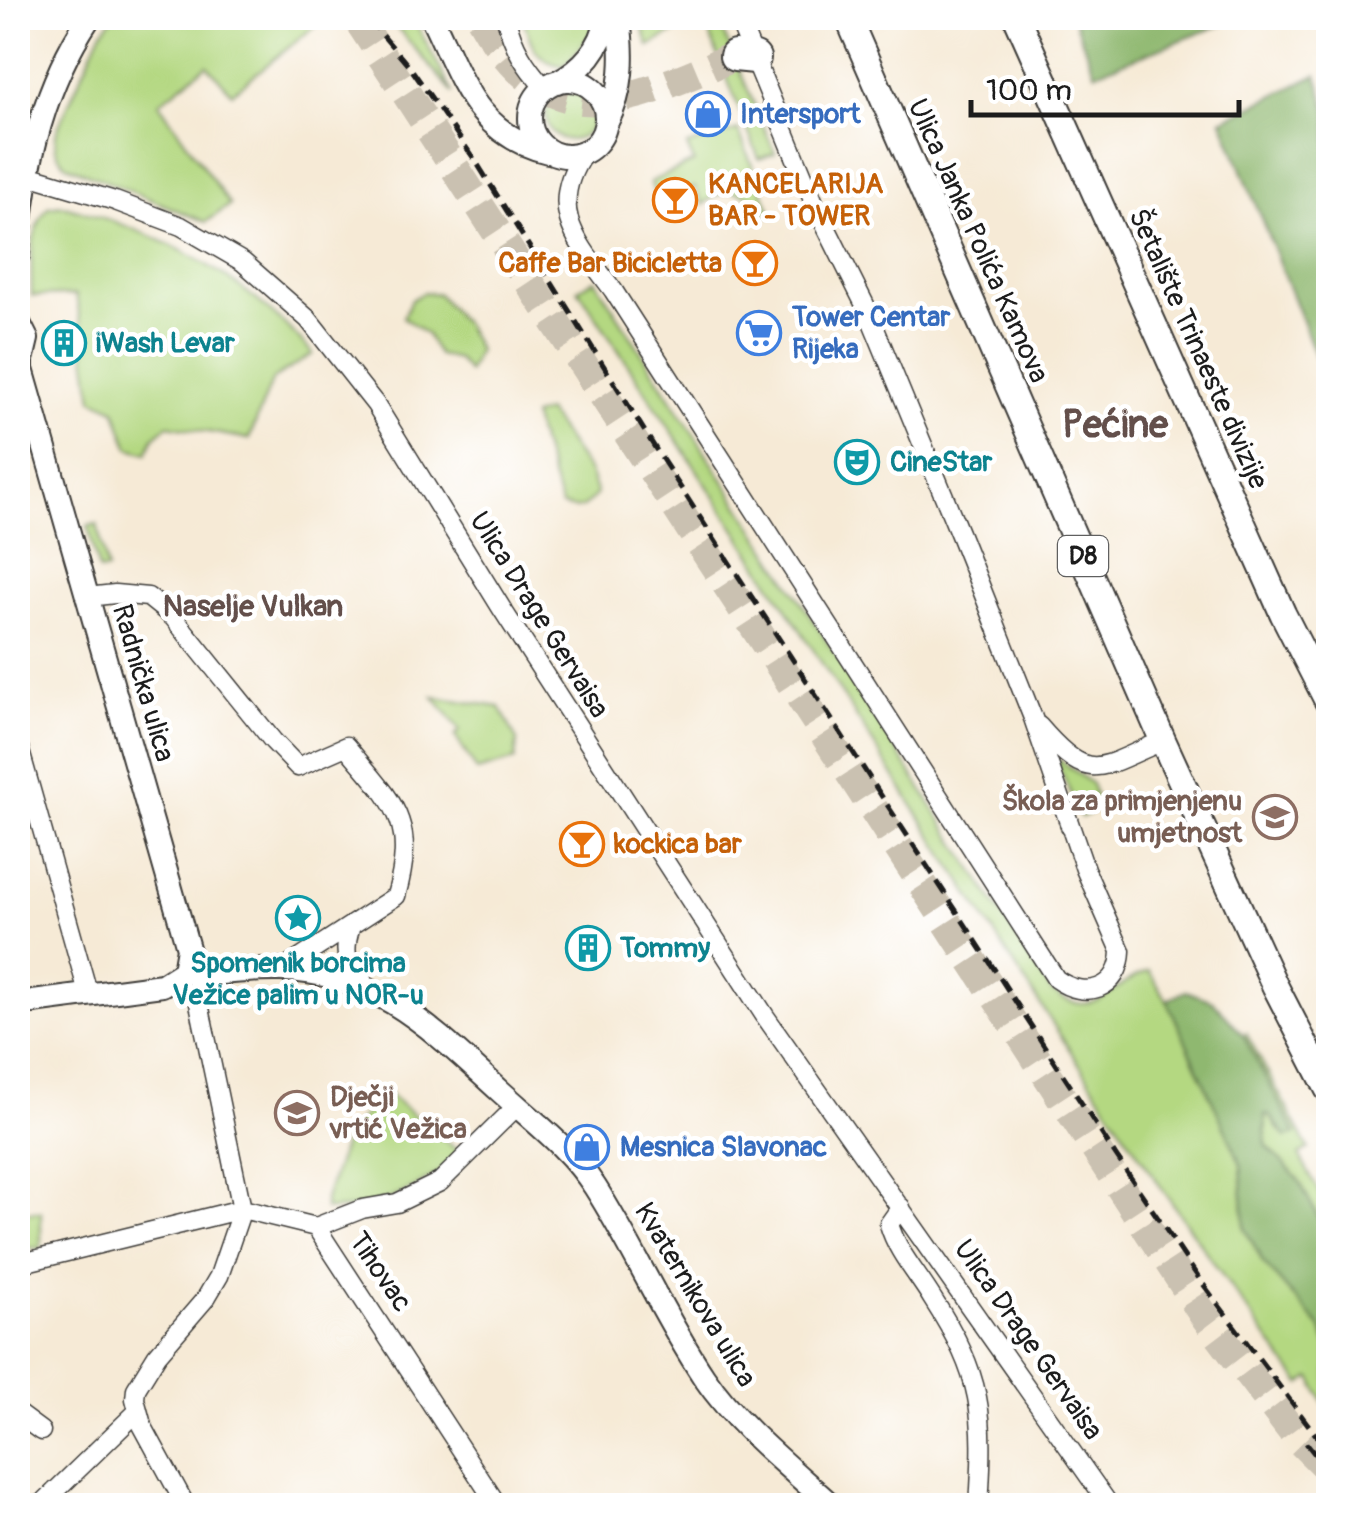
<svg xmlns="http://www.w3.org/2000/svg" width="1346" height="1523" font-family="Pangolin,sans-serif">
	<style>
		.green { fill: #b4d881; stroke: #687a4e; stroke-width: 2.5 }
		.forest { fill: #8fb86f; stroke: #566a46; stroke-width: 2.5 }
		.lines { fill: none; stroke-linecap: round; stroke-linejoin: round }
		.highway-tunnel { stroke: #cac1b1; stroke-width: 30; stroke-dasharray: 30 15; stroke-linecap: butt }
		.street-casing { stroke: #3d3b38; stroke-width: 21 }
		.secondary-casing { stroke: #3d3b38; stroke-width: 26 }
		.primary-casing { stroke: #3d3b38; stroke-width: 29 }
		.highway-casing { stroke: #3d3b38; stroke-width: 34 }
		.street { stroke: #fff; stroke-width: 18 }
		.secondary { stroke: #fff; stroke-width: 22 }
		.primary { stroke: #fff; stroke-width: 25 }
		.highway { stroke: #fff; stroke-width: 30 }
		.rail { stroke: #1c1c1c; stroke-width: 5; stroke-dasharray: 15 8; stroke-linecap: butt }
		.labels { text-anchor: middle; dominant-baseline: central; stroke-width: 9; stroke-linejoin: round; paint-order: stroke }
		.shield { fill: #fff; stroke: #606060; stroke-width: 2.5 }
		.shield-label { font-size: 25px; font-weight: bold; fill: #1c1c1c }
		.shop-label { font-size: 28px; font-weight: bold; fill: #366cbe; stroke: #fff; text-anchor: start }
		.food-label { font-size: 28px; font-weight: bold; fill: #c56008; stroke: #fff; text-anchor: start }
		.street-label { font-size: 28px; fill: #1c1c1c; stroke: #fff }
		.culture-label { font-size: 28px; font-weight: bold; fill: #0d838f; stroke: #fff; text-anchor: start }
		.education-label { font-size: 28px; font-weight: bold; fill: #785e54; stroke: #fff; text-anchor: end }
		.neighbourhood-label { font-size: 30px; font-weight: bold; fill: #634f4b; stroke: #fff }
		.district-label { font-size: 38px; font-weight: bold; fill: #634f4b; stroke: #fff }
	</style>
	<rect width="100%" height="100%" fill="#fff"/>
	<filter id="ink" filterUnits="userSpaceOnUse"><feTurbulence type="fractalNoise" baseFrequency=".01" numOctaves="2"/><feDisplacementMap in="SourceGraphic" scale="20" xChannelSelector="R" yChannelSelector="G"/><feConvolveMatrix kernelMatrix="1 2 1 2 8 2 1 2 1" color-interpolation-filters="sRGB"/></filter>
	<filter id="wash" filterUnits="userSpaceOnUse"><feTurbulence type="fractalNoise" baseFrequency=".0048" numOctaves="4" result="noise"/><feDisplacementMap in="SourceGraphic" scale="40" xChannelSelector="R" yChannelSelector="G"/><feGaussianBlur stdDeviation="2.25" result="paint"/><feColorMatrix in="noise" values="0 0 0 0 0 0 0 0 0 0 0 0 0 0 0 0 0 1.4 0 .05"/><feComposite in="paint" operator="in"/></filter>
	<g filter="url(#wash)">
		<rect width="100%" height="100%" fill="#f6ead6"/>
		<!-- green -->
		<path class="green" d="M113,18H325L232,93L207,65L159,103L230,205L206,222L66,165C55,153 53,146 57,130L101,32Z
			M389,18H413L453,93Z
			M523,18H599L594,32L564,66C535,62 530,42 523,18Z
			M639,18H702L649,46Z
			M703,18H717L775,153L759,159Z
			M546 116a24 24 0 1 1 48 0a24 24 0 1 1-48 0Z
			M738,130L772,215L768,216C752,190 726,183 703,205L695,187L657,198L650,182L694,162L687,146Z
			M61,205C161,232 244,275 313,354L273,379L249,439L168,425L154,437L147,453L129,448L115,409L93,399L76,295L32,296C31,264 28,233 48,207Z
			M595,280L1051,991C1096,1025 1111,982 1149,971L1167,1000L1231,1137L1241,1164L1245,1229L1263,1262L1320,1327L1328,1344V1410L1311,1378L1301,1384C1155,1188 1025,982 894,776C790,613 685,450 578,289Z
			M424,292L438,294L466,327L478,350L468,372L457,359L438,355L427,335L403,317L411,300Z
			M547,412L589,472L597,494C584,508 579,513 561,505L532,416Z
			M97,524L107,570L99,571L88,526Z
			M434,697L500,707L517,741L515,760L477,771L455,736L460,730Z
			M1061,760L1091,784L1100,808L1081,817L1057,763Z
			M1246,1033L1309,1149L1299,1155L1328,1208V1236L1298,1179L1266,1145L1265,1115L1270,1116L1278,1129L1295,1133L1243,1035Z
			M383,1090L462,1154C423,1187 378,1212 325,1209V1199L346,1137Z
			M18,1212H41V1248H18Z"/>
		<!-- forest -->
		<path class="forest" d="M1073,18H1239L1095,73Z
			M1317,75L1328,112V386L1222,120Z
			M1186,991L1213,1001L1243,1035L1296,1134L1286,1137L1270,1116L1265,1115L1266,1145L1298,1179L1328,1236V1346L1320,1327L1263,1262L1245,1228L1241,1164L1167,1000Z"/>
	</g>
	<g filter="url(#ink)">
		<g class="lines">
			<!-- highway-tunnel -->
			<path class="highway-tunnel" d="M357,18L1203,1314L1298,1439L1328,1469
				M481,18C550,142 630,101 735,56"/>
			<defs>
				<path id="street" d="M506,18C513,47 525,66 545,88
					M584,153C545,209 578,243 613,290L1056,979C1085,1000 1120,990 1121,951L1085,869L1033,718L960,535L866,307L815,205L738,18
					M28,175L115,201L181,226L243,262L308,319L376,405L502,609L765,1016L1110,1506
					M87,597L115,594L148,597L173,617L273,741L298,767L346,746C392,802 418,819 396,896L284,969
					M1039,726C1092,788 1099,766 1163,741
					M18,744L89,996
					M350,929C342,955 347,968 367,986
					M901,1207L889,1224C897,1252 917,1273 932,1298C983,1377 985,1413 979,1506
					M316,1227L362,1209L397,1203L440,1182L517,1106
					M18,1264L242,1209L316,1227L498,1506
					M18,1414L41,1431
					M40,1506L138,1411
					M186,1506L142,1425L135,1399L136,1389L157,1355L206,1298L219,1276L242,1209L197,994V975"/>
				<path id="secondary" d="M432,18C462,79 475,134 548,152
					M530 118a38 38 0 1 1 76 0a38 38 0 1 1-76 0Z
					M557,82C583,69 602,47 607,18
					M606,124C624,90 624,56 619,18
					M18,255C23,173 43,87 89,18
					M18,321L27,339L23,356L18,362
					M22,357V369L188,948L184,971
					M184,971L197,975C225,973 253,969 280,970C376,971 433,1030 499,1090C533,1121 570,1148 595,1187C634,1248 663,1316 704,1377C738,1427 787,1465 832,1506
					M18,1004L162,985L184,971"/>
				<path id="primary" d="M848,18L1163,741L1275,986L1328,1089
					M1017,18L1283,614L1328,702"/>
				<path id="highway" d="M735,56L755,58"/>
			</defs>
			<!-- street casing -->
			<use href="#street" class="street-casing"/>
			<!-- secondary casing -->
			<use href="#secondary" class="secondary-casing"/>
			<!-- primary casing -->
			<use href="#primary" class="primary-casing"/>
			<!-- highway casing -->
			<use href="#highway" class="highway-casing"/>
			<!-- street -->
			<use href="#street" class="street"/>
			<!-- secondary -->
			<use href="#secondary" class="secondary"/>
			<!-- primary -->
			<use href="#primary" class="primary"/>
			<!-- highway -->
			<use href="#highway" class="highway"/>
			<!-- rail -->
			<path class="rail" d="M368,18L412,70L475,160L662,459L1116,1156L1200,1280L1328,1451
				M1306,1443L1328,1471"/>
		</g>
	</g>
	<!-- icons -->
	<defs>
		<symbol id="shop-ring" viewBox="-11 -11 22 22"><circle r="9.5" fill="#fff" stroke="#3f7fe0" stroke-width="1.5"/><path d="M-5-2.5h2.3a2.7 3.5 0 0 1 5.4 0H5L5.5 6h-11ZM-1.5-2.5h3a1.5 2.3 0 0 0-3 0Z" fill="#3f7fe0"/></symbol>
		<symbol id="bar-ring" viewBox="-11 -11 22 22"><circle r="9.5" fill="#fff" stroke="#e8710a" stroke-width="1.5"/><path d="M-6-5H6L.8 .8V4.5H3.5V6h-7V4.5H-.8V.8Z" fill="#e8710a"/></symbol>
		<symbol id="supermarket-ring" viewBox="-11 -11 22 22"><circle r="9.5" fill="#fff" stroke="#3f7fe0" stroke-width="1.5"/><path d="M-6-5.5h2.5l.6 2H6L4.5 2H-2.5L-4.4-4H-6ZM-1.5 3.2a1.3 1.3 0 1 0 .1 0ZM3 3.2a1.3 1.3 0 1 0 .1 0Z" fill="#3f7fe0"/></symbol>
		<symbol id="building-ring" viewBox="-11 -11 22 22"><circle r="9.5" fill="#fff" stroke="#0f9aa8" stroke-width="1.5"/><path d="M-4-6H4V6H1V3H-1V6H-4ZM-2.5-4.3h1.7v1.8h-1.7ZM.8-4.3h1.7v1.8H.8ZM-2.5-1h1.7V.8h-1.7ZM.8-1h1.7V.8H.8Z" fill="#0f9aa8"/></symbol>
		<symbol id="theatre-ring" viewBox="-11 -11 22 22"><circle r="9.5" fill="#fff" stroke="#0f9aa8" stroke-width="1.5"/><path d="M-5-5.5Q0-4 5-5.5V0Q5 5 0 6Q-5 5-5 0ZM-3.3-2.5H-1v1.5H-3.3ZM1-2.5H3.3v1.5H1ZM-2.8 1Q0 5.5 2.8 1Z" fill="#0f9aa8"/></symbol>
		<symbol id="school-ring" viewBox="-11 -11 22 22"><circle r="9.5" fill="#fff" stroke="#8d6e63" stroke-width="1.5"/><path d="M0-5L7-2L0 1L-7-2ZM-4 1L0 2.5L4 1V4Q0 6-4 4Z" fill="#8d6e63"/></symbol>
		<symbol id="sight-ring" viewBox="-11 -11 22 22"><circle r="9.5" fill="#fff" stroke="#0f9aa8" stroke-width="1.5"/><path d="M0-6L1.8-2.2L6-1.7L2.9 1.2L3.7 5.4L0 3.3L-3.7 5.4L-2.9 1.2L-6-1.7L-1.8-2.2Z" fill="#0f9aa8"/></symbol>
	</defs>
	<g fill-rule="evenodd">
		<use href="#shop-ring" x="683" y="89" width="50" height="50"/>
		<use href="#bar-ring" x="650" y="175" width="50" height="50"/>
		<use href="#bar-ring" x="730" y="238" width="50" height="50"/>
		<use href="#supermarket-ring" x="734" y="308" width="50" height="50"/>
		<use href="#building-ring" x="39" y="318" width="50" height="50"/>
		<use href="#theatre-ring" x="832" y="437" width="50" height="50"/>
		<use href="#school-ring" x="1250" y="792" width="50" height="50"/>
		<use href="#bar-ring" x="557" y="819" width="50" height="50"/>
		<use href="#sight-ring" x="273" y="893" width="50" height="50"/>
		<use href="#building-ring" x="563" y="923" width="50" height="50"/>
		<use href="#school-ring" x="272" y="1088" width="50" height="50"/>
		<use href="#shop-ring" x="562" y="1122" width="50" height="50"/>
	</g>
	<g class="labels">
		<!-- shield labels -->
		<rect class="shield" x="1058" y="536" width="50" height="40" rx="8"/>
		<g class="shield-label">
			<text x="1083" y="556">D8</text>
		</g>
		<!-- shop labels -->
		<g class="shop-label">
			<text x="740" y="114">Intersport</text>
			<text x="792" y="317">Tower Centar<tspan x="792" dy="32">Rijeka</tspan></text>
			<text x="620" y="1147">Mesnica Slavonac</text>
		</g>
		<!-- food labels -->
		<g class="food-label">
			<text x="708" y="184">KANCELARIJA<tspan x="708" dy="32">BAR - TOWER</tspan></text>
			<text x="722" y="263" text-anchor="end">Caffe Bar Bicicletta</text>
			<text x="614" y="844">kockica bar</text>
		</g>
		<!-- street labels -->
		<g class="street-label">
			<text transform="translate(978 241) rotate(66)">Ulica Janka Polića Kamova</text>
			<text transform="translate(1198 349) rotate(66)">Šetalište Trinaeste divizije</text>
			<text transform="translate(539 615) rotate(58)">Ulica Drage Gervaisa</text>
			<text transform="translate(143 683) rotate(74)">Radnička ulica</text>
			<text transform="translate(380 1272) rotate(56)">Tihovac</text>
			<text transform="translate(695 1295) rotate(59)">Kvaternikova ulica</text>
			<text transform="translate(1028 1340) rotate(55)">Ulica Drage Gervaisa</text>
		</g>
		<!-- culture labels -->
		<g class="culture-label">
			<text x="96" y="343">iWash Levar</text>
			<text x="890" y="462">CineStar</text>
			<text x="620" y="948">Tommy</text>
			<text x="298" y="963" text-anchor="middle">Spomenik borcima<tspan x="298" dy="32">Vežice palim u NOR-u</tspan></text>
		</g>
		<!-- education labels -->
		<g class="education-label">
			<text x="1242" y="801">Škola za primjenjenu<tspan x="1242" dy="32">umjetnost</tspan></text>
			<text x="330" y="1097" text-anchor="start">Dječji<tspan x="330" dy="32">vrtić Vežica</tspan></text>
		</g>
		<!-- neighbourhood labels -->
		<g class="neighbourhood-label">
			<text x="253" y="606">Naselje Vulkan</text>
		</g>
		<!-- district labels -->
		<g class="district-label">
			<text x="1115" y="425">Pećine</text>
		</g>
	</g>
	<!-- margin -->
	<rect width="1346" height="1523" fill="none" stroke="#fff" stroke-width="60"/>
	<!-- scale -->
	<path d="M971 100v15h268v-15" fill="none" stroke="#1c1c1c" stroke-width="5"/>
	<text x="986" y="100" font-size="30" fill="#1c1c1c" stroke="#ffffff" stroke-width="8" paint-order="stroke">100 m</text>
</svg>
